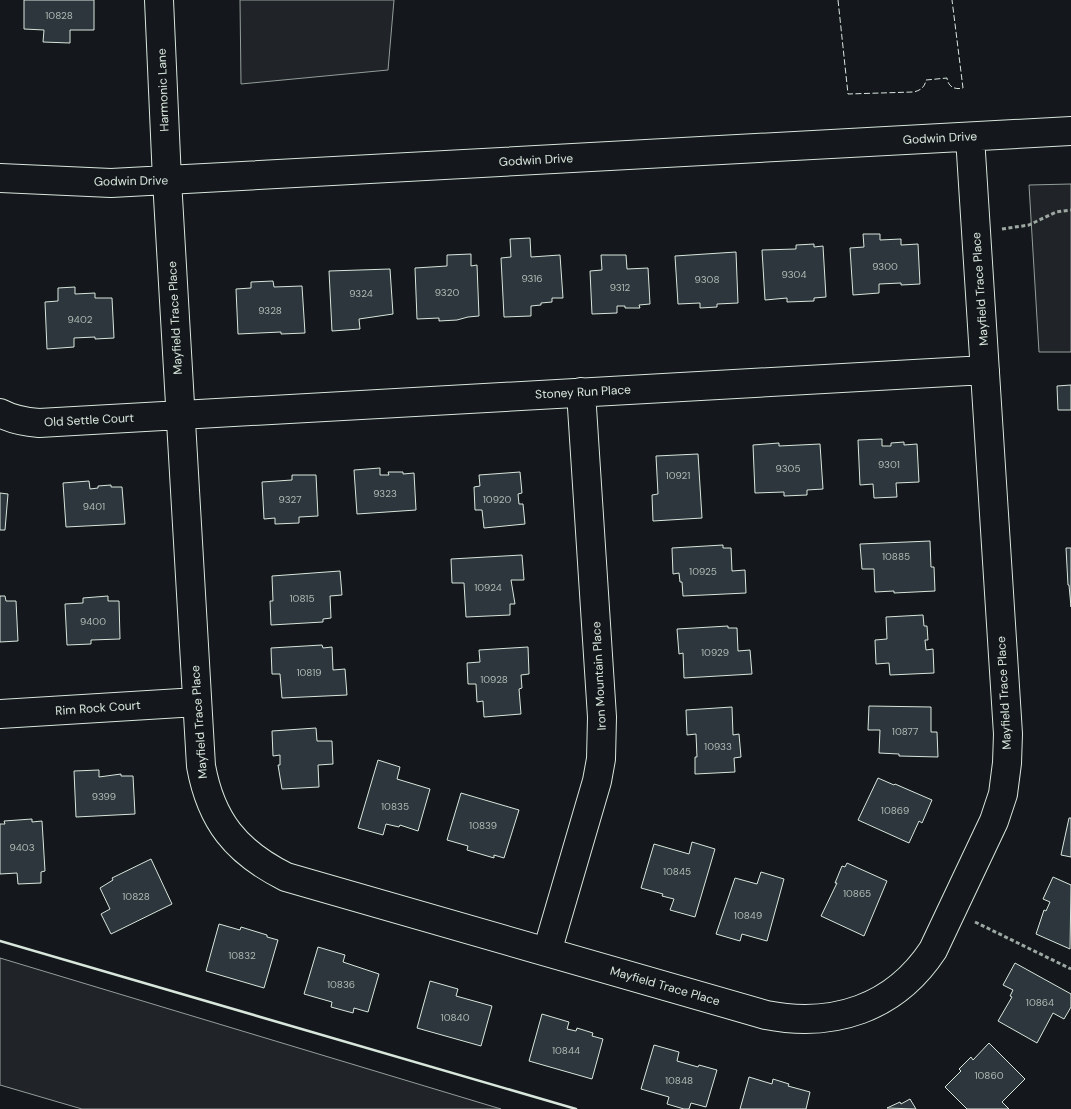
<svg xmlns="http://www.w3.org/2000/svg" width="1071" height="1109" font-family="'DM Sans',sans-serif">
	<style>
		.green { fill: #202428; stroke: #939e99 }
		.building { fill: #2c363c; stroke: #d8e6dc }
		.lines { fill: none; stroke-linecap: round; stroke-linejoin: round }
		.minor-casing { stroke: #d8e6dc; stroke-width: 30 }
		.path { stroke: #9da8a2; stroke-width: 3; stroke-dasharray: 4 2.5; stroke-linecap: butt }
		.minor { stroke: #14181c; stroke-width: 28 }
		.fence { stroke: #d8e6dc; stroke-width: 1; stroke-dasharray: 6 2.5; stroke-linecap: butt }
		.wall { stroke: #d8e6dc; stroke-width: 2.5 }
		.labels { text-anchor: middle; dominant-baseline: central; stroke-width: 4; stroke-linejoin: round; paint-order: stroke }
		.number-label { font-size: 10px; fill: #adbab4 }
		.street-label { font-size: 12px; fill: #d8e6dc; stroke: #14181c }
	</style>
	<rect width="100%" height="100%" fill="#14181c"/>
	<!-- green -->
	<path class="green" d="M240,0H394L388,70L241,84Z
		M1071,184V352H1039L1029,185Z
		M0,958L501,1109H82L0,1085Z"/>
	<!-- building -->
	<path class="building" d="M24,0H94V30H70V43L43,42L44,30L24,29Z
		M863,234H880V240L901,239V245L918,244L920,284L901,285V283L879,284V293L853,295L850,248L864,247Z
		M530,238L531,257L560,255L563,298H552V302L541,303V305L531,306V316L504,317L501,258L511,257L510,239Z
		M814,244V247L823,246L826,297L814,298V301L787,302V298L765,300L762,250L796,249V245Z
		M736,252L738,303L717,304V307L700,308V303L678,304L675,256Z
		M471,254V266L477,265L479,316L468,317L457,320L439,321V318L417,319L415,268L447,266V255Z
		M601,255H626L627,269L648,268L650,304L639,305L640,308H625V306H617V313L592,314L590,271L602,270Z
		M390,269L393,314L359,319L360,329L332,331L329,271Z
		M273,281L274,287L302,286L305,333L281,334V332L238,334L236,289L251,288V282Z
		M75,287V294L95,293V298H112L114,338L95,339V337L74,338V347L47,349L45,302L58,301V288Z
		M1071,385V410H1058L1057,386Z
		M882,439V446H891V443L904,442V445L917,444L919,482L896,483L897,497L874,498L873,484L860,485L858,440Z
		M779,443V446L820,444L823,489L807,490V495L784,496V492L755,493L753,445Z
		M698,454L702,518L653,521L652,495L658,494L656,456Z
		M380,468V475H389L388,472H403V474L414,473L416,510L357,514L354,470Z
		M520,472L522,493L518,494L519,504H523L525,524L484,528L482,510H475L474,487L480,486L479,475Z
		M292,475H316L318,516L299,517V523L275,524V518L264,519L262,482L292,480Z
		M89,481L90,489L98,488V486L111,485V487H122L125,524L66,527L63,483Z
		M0,493L8,494L5,530H0Z
		M930,541L931,567H934L935,591L894,593V591L875,592L874,569H862L860,544Z
		M723,545V548H731L732,571L745,570L746,593L683,596L682,582H680L679,573L673,574L672,548Z
		M1066,548H1071V607L1069,585H1068Z
		M522,555L524,580H511L515,604H510V615L466,617L464,583H452L451,559Z
		M340,571L342,595L330,596L331,618L323,619V622L271,625L270,601H273L272,576Z
		M0,596H5L6,601H16L18,641L0,642Z
		M108,596V601H119L120,639L91,640V644L67,645L65,604L83,603V598Z
		M923,615L924,626H927L928,640H925L926,650L933,649L934,673L890,675L889,663L876,664L875,640L887,639L886,617Z
		M728,626V628H737L738,651L750,650L752,674L684,678L683,653L679,654L677,629Z
		M322,645L323,648L332,647L333,670L345,669L347,695L282,698L280,674H272L271,648Z
		M528,647L529,674L521,675L522,688L519,689L521,714L484,717L483,701L477,702L476,684H468L467,663L480,662L479,650Z
		M869,706L931,707V732H937L938,757L899,756V754L879,753L880,730H868Z
		M732,707L733,735L739,734L741,757L734,758L735,772L695,774V757H697L696,734L687,735L686,710Z
		M316,728L317,741H332L333,764L318,765L319,787L282,789L278,765H280V755L273,756L272,731Z
		M378,760L400,767L397,779L430,789L418,831L400,825L399,827L386,824L383,835L358,828Z
		M99,770V777L121,774V776H133L135,814L76,817L74,771Z
		M878,778L894,785L895,784L932,800L922,823L919,821L909,843L858,820Z
		M461,793L519,810L504,858L494,855V858L467,850L468,846L447,840Z
		M1069,818H1071V857L1061,855Z
		M32,819V822L42,821L45,871L41,872V883L18,884L17,873L0,874V824H5L4,821Z
		M692,842L715,849L695,917L670,910L674,899L662,896L663,894L641,888L654,844L689,854Z
		M151,859L172,904L111,934L101,914L110,909L100,888L113,880L112,878Z
		M847,863L887,881L864,936L821,916L837,883H835L842,866L845,867Z
		M761,872L784,879L767,941L742,934L740,941L716,934L735,878L757,884Z
		M1053,877L1071,885L1070,949L1036,934L1044,910L1046,911L1050,902L1043,899Z
		M219,924L240,930L241,927L267,935V937L278,940L264,988L206,971Z
		M318,947L345,955L343,962L379,974L368,1012L354,1008L353,1013L331,1007L332,1002L304,994Z
		M1015,963L1071,994V1007L1064,1019L1053,1013L1037,1043L998,1021L1012,997L1010,996L1013,990L1003,985Z
		M430,981L458,989L456,996L492,1006L481,1046L417,1028Z
		M542,1014L569,1022L567,1029L576,1031L577,1028L593,1033L592,1036L603,1039L592,1079L529,1061Z
		M989,1043L1025,1079L1002,1102L1009,1109H967L945,1087L961,1071L959,1069L971,1057L973,1060Z
		M654,1045L679,1052L677,1061L698,1067L699,1065L717,1070L706,1107L691,1103L689,1109H684L667,1104L669,1097L641,1089Z
		M749,1077L772,1084L773,1079L789,1084L788,1086L810,1092L806,1109H740Z
		M910,1099L916,1109L887,1108L900,1102L901,1104Z"/>
	<g class="lines">
		<defs>
			<path id="minor" d="M159,0L167,180L201,766C211,821 236,852 286,877L766,1015C833,1028 894,1009 933,950L994,821L1003,794L1007,763L1008,734L970,137
				M0,178L111,183L167,180L1071,131
				M0,413C13,420 25,422 39,423L985,370
				M0,714L197,702
				M547,952L597,781L601,759L602,717L581,392"/>
		</defs>
		<!-- minor casing -->
		<use href="#minor" class="minor-casing"/>
		<!-- path -->
		<path class="path" d="M1002,229L1029,225L1056,212L1071,210
			M975,922L1071,969"/>
		<!-- minor -->
		<use href="#minor" class="minor"/>
		<!-- fence -->
		<path class="fence" d="M838,0L848,94L913,92C920,91 925,87 926,80L947,78C948,87 955,90 963,88L952,0"/>
		<!-- wall -->
		<path class="wall" d="M0,941L576,1109"/>
	</g>
	<g class="labels">
		<!-- number labels -->
		<g class="number-label">
			<text x="59" y="15">10828</text>
			<text x="885" y="266">9300</text>
			<text x="794" y="274">9304</text>
			<text x="532" y="278">9316</text>
			<text x="707" y="279">9308</text>
			<text x="620" y="287">9312</text>
			<text x="447" y="292">9320</text>
			<text x="361" y="293">9324</text>
			<text x="270" y="310">9328</text>
			<text x="80" y="319">9402</text>
			<text x="889" y="464">9301</text>
			<text x="788" y="468">9305</text>
			<text x="678" y="475">10921</text>
			<text x="385" y="493">9323</text>
			<text x="290" y="499">9327</text>
			<text x="497" y="499">10920</text>
			<text x="94" y="506">9401</text>
			<text x="896" y="556">10885</text>
			<text x="703" y="571">10925</text>
			<text x="488" y="587">10924</text>
			<text x="302" y="598">10815</text>
			<text x="93" y="621">9400</text>
			<text x="715" y="652">10929</text>
			<text x="309" y="672">10819</text>
			<text x="494" y="679">10928</text>
			<text x="905" y="731">10877</text>
			<text x="718" y="746">10933</text>
			<text x="104" y="796">9399</text>
			<text x="395" y="806">10835</text>
			<text x="895" y="810">10869</text>
			<text x="483" y="825">10839</text>
			<text x="22" y="847">9403</text>
			<text x="677" y="871">10845</text>
			<text x="857" y="893">10865</text>
			<text x="136" y="896">10828</text>
			<text x="748" y="915">10849</text>
			<text x="242" y="955">10832</text>
			<text x="341" y="984">10836</text>
			<text x="1040" y="1002">10864</text>
			<text x="455" y="1017">10840</text>
			<text x="566" y="1050">10844</text>
			<text x="989" y="1075">10860</text>
			<text x="679" y="1080">10848</text>
		</g>
		<!-- street labels -->
		<g class="street-label">
			<text transform="translate(163 90) rotate(-92)">Harmonic Lane</text>
			<text transform="translate(940 138) rotate(-3)">Godwin Drive</text>
			<text transform="translate(536 160) rotate(-3)">Godwin Drive</text>
			<text transform="translate(131 181) rotate(-1)">Godwin Drive</text>
			<text transform="translate(980 289) rotate(-94)">Mayfield Trace Place</text>
			<text transform="translate(175 318) rotate(-93)">Mayfield Trace Place</text>
			<text transform="translate(583 392) rotate(-3)">Stoney Run Place</text>
			<text transform="translate(89 420) rotate(-3)">Old Settle Court</text>
			<text transform="translate(599 676) rotate(-93)">Iron Mountain Place</text>
			<text transform="translate(1004 693) rotate(-93)">Mayfield Trace Place</text>
			<text transform="translate(98 708) rotate(-4)">Rim Rock Court</text>
			<text transform="translate(199 722) rotate(-94)">Mayfield Trace Place</text>
			<text transform="translate(665 986) rotate(16)">Mayfield Trace Place</text>
		</g>
	</g>
</svg>
